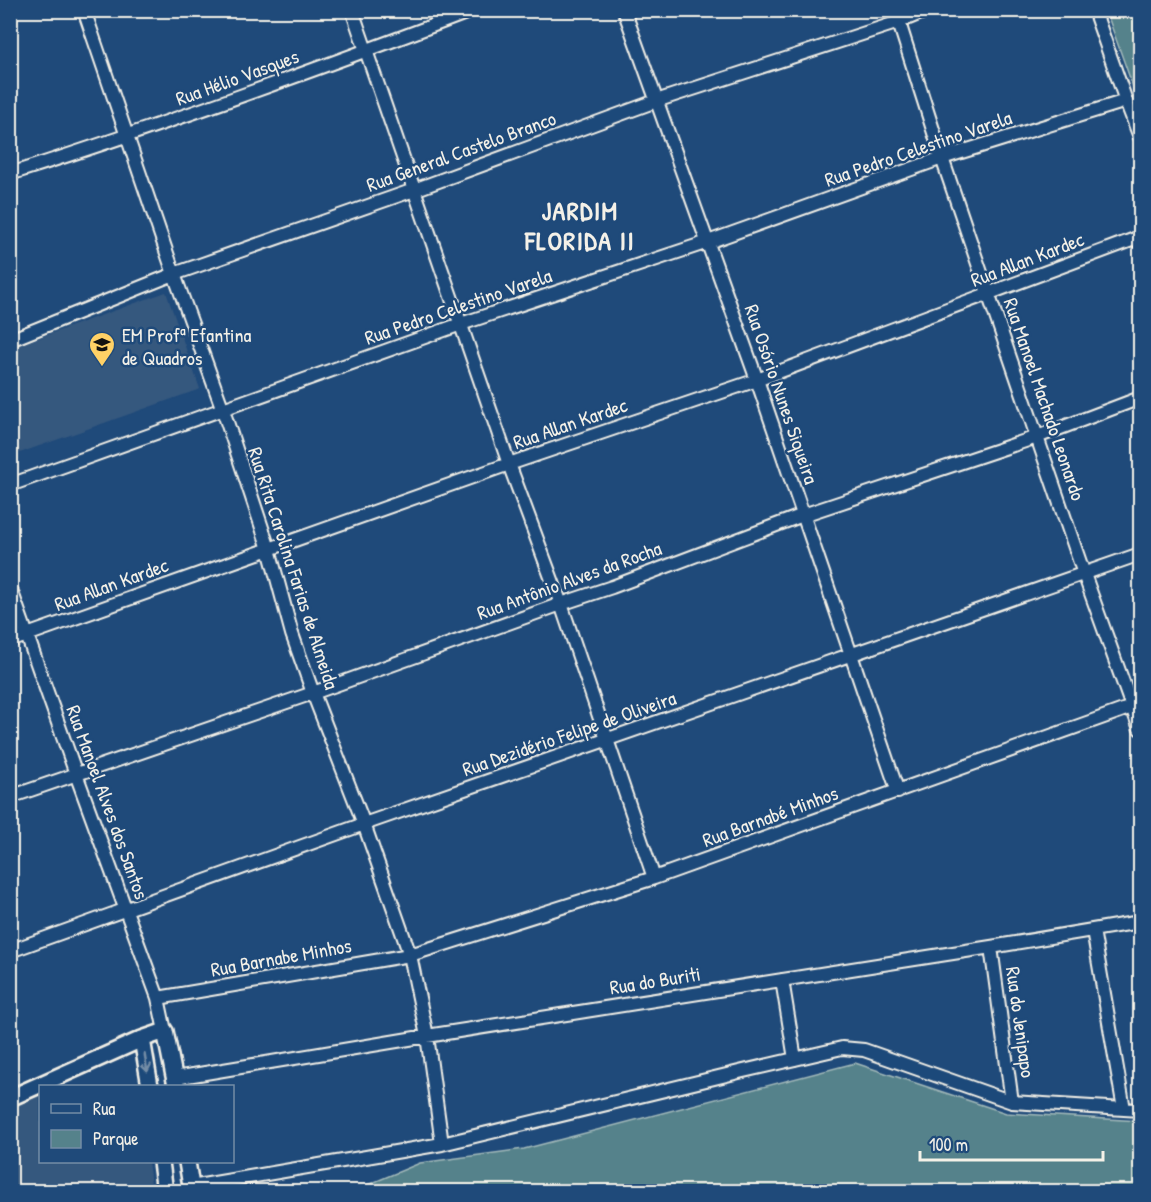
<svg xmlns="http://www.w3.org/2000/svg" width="1151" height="1202" font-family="'Patrick Hand',sans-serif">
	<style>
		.built { fill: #36587e }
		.green { fill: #55828b; stroke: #a4baba; stroke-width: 1.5 }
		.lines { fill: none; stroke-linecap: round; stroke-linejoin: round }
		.minor-casing { stroke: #f4f1e8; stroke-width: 16 }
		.tertiary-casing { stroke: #f4f1e8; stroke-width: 20 }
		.minor { stroke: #1f4a7a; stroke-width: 12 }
		.tertiary { stroke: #1f4a7a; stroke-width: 15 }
		.oneway { stroke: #748da6 }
		.labels { text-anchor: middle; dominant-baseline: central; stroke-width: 5; stroke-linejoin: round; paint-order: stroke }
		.street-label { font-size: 20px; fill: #f4f1e8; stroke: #1f4a7a }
		.poi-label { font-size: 20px; fill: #f4f1e8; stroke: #1f4a7a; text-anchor: start }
		.district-label { font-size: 26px; font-weight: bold; letter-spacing: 1.5px; fill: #f4f1e8; stroke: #1f4a7a }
	</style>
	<rect width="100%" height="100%" fill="#1f4a7a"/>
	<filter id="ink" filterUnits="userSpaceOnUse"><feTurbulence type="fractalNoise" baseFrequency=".0167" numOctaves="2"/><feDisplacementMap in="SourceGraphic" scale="12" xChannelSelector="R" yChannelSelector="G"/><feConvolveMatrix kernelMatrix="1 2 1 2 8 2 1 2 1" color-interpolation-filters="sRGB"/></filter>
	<g filter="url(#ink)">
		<!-- built -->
		<path class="built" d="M166,292L200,389L11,456V348Z
			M40,1093V1162H148L152,1191H11V1107Z"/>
		<!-- green -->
		<path class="green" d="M1106,11H1140V105L1137,98Z
			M855,1063L1006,1113L1140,1121V1191H353L420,1163L524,1149Z"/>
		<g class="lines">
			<defs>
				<path id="minor" d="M84,10L174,274L223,410L269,549L292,634L313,693L364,824L410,955L427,1036L442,1144
					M352,10L509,464L561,604L654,878
					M624,10L757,380L898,792
					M895,10L942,158L1037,437L1084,574L1140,729
					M1094,10L1126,101L1140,137
					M10,174C167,124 321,68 474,10
					M10,340L174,274L414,190L656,101L899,22L928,10
					M10,485L461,324L708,242L942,158L1126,101
					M10,587L76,774L158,998L165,1031
					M10,641L509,464L757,380L1140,237
					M10,797L313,693L561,604L612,587L803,515L1037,437L1140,398
					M1093,930L1124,1109
					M991,947L1012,1102
					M10,951L364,824L1140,554
					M782,980L795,1059
					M158,998L410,955L654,878L1140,704
					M175,1078L427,1036L991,947L1140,922
					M191,1187L442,1144L739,1072L842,1048L864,1050L1012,1102L1140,1110"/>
				<path id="tertiary" d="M142,1039L150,1086
					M10,1098L142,1039L165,1031L176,1086
					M161,1162L165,1192
					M187,1162L192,1192"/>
			</defs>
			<!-- minor casing -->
			<use href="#minor" class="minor-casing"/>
			<!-- tertiary casing -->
			<use href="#tertiary" class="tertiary-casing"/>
			<!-- minor -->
			<use href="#minor" class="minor"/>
			<!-- tertiary -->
			<use href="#tertiary" class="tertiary"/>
		</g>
		<!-- one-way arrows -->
		<defs><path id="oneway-shaft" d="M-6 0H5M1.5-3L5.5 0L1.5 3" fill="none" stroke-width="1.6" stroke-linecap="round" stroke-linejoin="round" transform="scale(1.5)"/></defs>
		<use class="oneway" href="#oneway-shaft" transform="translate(146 1063) rotate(81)"/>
	</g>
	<!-- icons -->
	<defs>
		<symbol id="school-pin" viewBox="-11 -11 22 30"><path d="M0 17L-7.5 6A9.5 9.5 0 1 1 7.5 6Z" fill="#ffd166" stroke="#1f4a7a"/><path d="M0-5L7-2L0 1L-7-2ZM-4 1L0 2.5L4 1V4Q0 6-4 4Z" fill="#111"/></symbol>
	</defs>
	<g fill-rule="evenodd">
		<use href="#school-pin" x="87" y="330" width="30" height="40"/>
	</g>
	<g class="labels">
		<!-- street labels -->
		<g class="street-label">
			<text transform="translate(237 77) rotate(-20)">Rua Hélio Vasques</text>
			<text transform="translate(918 148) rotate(-19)">Rua Pedro Celestino Varela</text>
			<text transform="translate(461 151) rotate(-20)">Rua General Castelo Branco</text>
			<text transform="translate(1027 259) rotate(-21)">Rua Allan Kardec</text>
			<text transform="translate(458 306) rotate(-19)">Rua Pedro Celestino Varela</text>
			<text transform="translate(782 394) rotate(71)">Rua Osório Nunes Siqueira</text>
			<text transform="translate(1045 399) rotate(71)">Rua Manoel Machado Leonardo</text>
			<text transform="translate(570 423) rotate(-19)">Rua Allan Kardec</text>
			<text transform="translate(294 568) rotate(72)">Rua Rita Carolina Farias de Almeida</text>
			<text transform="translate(569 580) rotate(-20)">Rua Antônio Alves da Rocha</text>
			<text transform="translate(111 584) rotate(-20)">Rua Allan Kardec</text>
			<text transform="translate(569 733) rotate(-19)">Rua Dezidério Felipe de Oliveira</text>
			<text transform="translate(108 802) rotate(70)">Rua Manoel Alves dos Santos</text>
			<text transform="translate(770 816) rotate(-20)">Rua Barnabé Minhos</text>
			<text transform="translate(281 957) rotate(-10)">Rua Barnabe Minhos</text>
			<text transform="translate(655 980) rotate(-9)">Rua do Buriti</text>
			<text transform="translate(1021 1022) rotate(82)">Rua do Jenipapo</text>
		</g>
		<!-- poi labels -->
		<g class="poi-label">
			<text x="122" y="334">EM Profª Efantina<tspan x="122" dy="23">de Quadros</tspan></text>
		</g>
		<!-- district labels -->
		<g class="district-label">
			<text x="580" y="210">JARDIM<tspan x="580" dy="30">FLORIDA II</tspan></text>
		</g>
	</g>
	<!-- margin -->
	<rect width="1151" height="1202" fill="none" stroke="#1f4a7a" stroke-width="36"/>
	<rect x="18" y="18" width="1115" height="1166" fill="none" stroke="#f4f1e8" stroke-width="2" filter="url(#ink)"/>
	<!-- legend -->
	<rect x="39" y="1085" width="195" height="78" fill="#1f4a7a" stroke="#748da6" stroke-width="1.5"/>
	<rect x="51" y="1104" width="30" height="9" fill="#1f4a7a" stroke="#748da6" stroke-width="1.5"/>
	<text x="93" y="1115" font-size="18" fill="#f4f1e8">Rua</text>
	<rect x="51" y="1130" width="30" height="18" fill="#55828b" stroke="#748da6" stroke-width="1.5"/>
	<text x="93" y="1145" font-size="18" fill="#f4f1e8">Parque</text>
	<!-- scale -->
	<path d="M920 1151v9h183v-9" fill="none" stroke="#f4f1e8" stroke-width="3"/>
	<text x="929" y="1151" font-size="18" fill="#f4f1e8" stroke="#1f4a7a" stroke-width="4.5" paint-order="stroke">100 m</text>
</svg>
